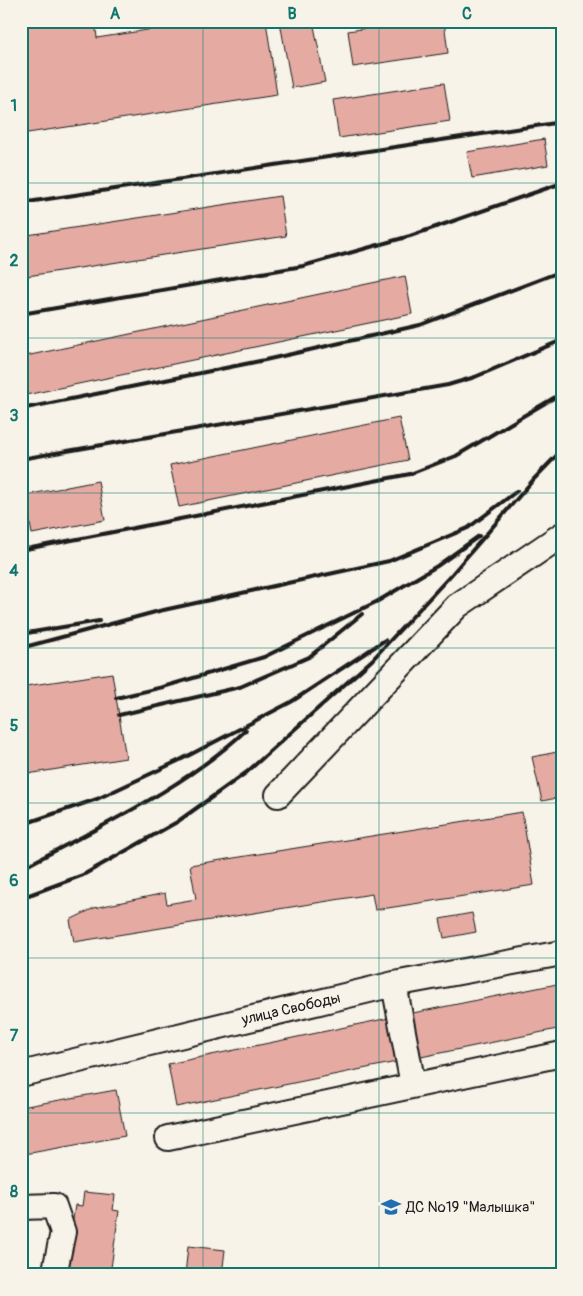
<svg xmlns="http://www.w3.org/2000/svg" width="583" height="1296" font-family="Pangolin,sans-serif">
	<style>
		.building { fill: #e5aba3; stroke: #1c1c1c }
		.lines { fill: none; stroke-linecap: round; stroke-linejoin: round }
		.minor-casing { stroke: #1c1c1c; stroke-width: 28 }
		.minor { stroke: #f7f3e8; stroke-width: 24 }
		.rail { stroke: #1c1c1c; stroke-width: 4 }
		.grid { fill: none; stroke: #0f766e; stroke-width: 1; stroke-opacity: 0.55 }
		.labels { text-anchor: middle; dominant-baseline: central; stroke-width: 4; stroke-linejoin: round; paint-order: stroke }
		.street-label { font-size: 15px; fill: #1c1c1c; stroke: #f7f3e8 }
		.poi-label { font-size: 15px; fill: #1c1c1c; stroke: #f7f3e8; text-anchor: start }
		.neatline { fill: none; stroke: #0f766e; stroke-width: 2 }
		.grid-label { font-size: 16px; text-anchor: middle; font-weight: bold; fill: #0f766e }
	</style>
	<rect width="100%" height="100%" fill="#f7f3e8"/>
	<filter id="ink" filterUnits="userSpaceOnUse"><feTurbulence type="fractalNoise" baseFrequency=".02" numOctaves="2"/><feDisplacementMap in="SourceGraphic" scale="10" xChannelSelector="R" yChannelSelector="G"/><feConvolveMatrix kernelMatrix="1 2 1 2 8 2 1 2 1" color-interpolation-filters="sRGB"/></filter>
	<g filter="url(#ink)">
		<!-- building -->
		<path class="building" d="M21,21H95L97,38L204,21H266L277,95L21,134Z
			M286,21H313L325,82L292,88L280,22Z
			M413,21H444L448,53L353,67L348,31Z
			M444,83L450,121L339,138L333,100Z
			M544,139L548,165L472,178L467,152Z
			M280,196L286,236L21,277V236Z
			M405,276L412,314L21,396V357Z
			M399,418L408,460L179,507L170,465Z
			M98,481L105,520L32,534L29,518L22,519L21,496Z
			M24,670L26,686L112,673L126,758L21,775V671Z
			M562,751V797L542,801L532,757Z
			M522,812L534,885L375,910L372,894L74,942L70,920L94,908L165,893L167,904L196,899L190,865Z
			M472,913L476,932L444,938L440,919Z
			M562,983V1028L416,1058L408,1014Z
			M408,1014L416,1058L176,1107L168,1064Z
			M116,1090L125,1136L25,1154L21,1134V1107Z
			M84,1192L115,1195L113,1210L119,1211L110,1275H65L75,1205L82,1206Z
			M188,1246L225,1250L222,1275H185Z"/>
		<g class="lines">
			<defs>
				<path id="minor" d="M278,795L457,606L562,535
					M394,984L413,1085
					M21,1074L394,984L562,953
					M168,1138L562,1054
					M21,1207L54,1206L63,1232L54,1275"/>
			</defs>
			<!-- minor casing -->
			<use href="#minor" class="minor-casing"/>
			<!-- minor -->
			<use href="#minor" class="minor"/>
			<!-- rail -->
			<path class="rail" d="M21,203L562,122
				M21,314L303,266L410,236L562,183
				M21,409L265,360L420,325L562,271
				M21,459L448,385L475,377L562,340
				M21,550L410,474L456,456L562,393
				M21,634L99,621
				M21,648L159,611L389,561L468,528L517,491
				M116,698L163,687L264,657L378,601L437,566L479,536
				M119,715L240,687L309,657L362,614
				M21,825L97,799L180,760L291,702L385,640
				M21,869C96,828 184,789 246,730
				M21,898L83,875L177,822L247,772L372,660L451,575L534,479L562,450"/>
		</g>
	</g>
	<!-- grid -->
	<path class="grid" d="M203,21V1275M379,21V1275M21,183H562M21,338H562M21,493H562M21,648H562M21,803H562M21,958H562M21,1113H562"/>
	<!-- icons -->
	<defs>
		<symbol id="school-bare" viewBox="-9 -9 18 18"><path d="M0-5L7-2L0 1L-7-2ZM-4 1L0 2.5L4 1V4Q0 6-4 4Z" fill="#1f6fb2" stroke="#f7f3e8" stroke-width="2.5" paint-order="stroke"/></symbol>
	</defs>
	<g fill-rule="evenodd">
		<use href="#school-bare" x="377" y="1193" width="28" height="28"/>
	</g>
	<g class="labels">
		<!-- street labels -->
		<g class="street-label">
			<text transform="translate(291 1009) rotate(-13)">улица Свободы</text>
		</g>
		<!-- poi labels -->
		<g class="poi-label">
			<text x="406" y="1207">ДС №19 "Малышка"</text>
		</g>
	</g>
	<!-- margin -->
	<rect width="583" height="1296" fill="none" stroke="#f7f3e8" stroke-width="55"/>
	<rect x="28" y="28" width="528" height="1240" class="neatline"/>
	<g class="grid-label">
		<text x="115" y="19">A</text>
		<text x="292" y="19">B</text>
		<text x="467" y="19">C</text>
		<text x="14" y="111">1</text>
		<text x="14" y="266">2</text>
		<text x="14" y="421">3</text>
		<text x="14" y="576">4</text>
		<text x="14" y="731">5</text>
		<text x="14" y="886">6</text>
		<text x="14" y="1041">7</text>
		<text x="14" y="1197">8</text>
	</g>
</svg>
